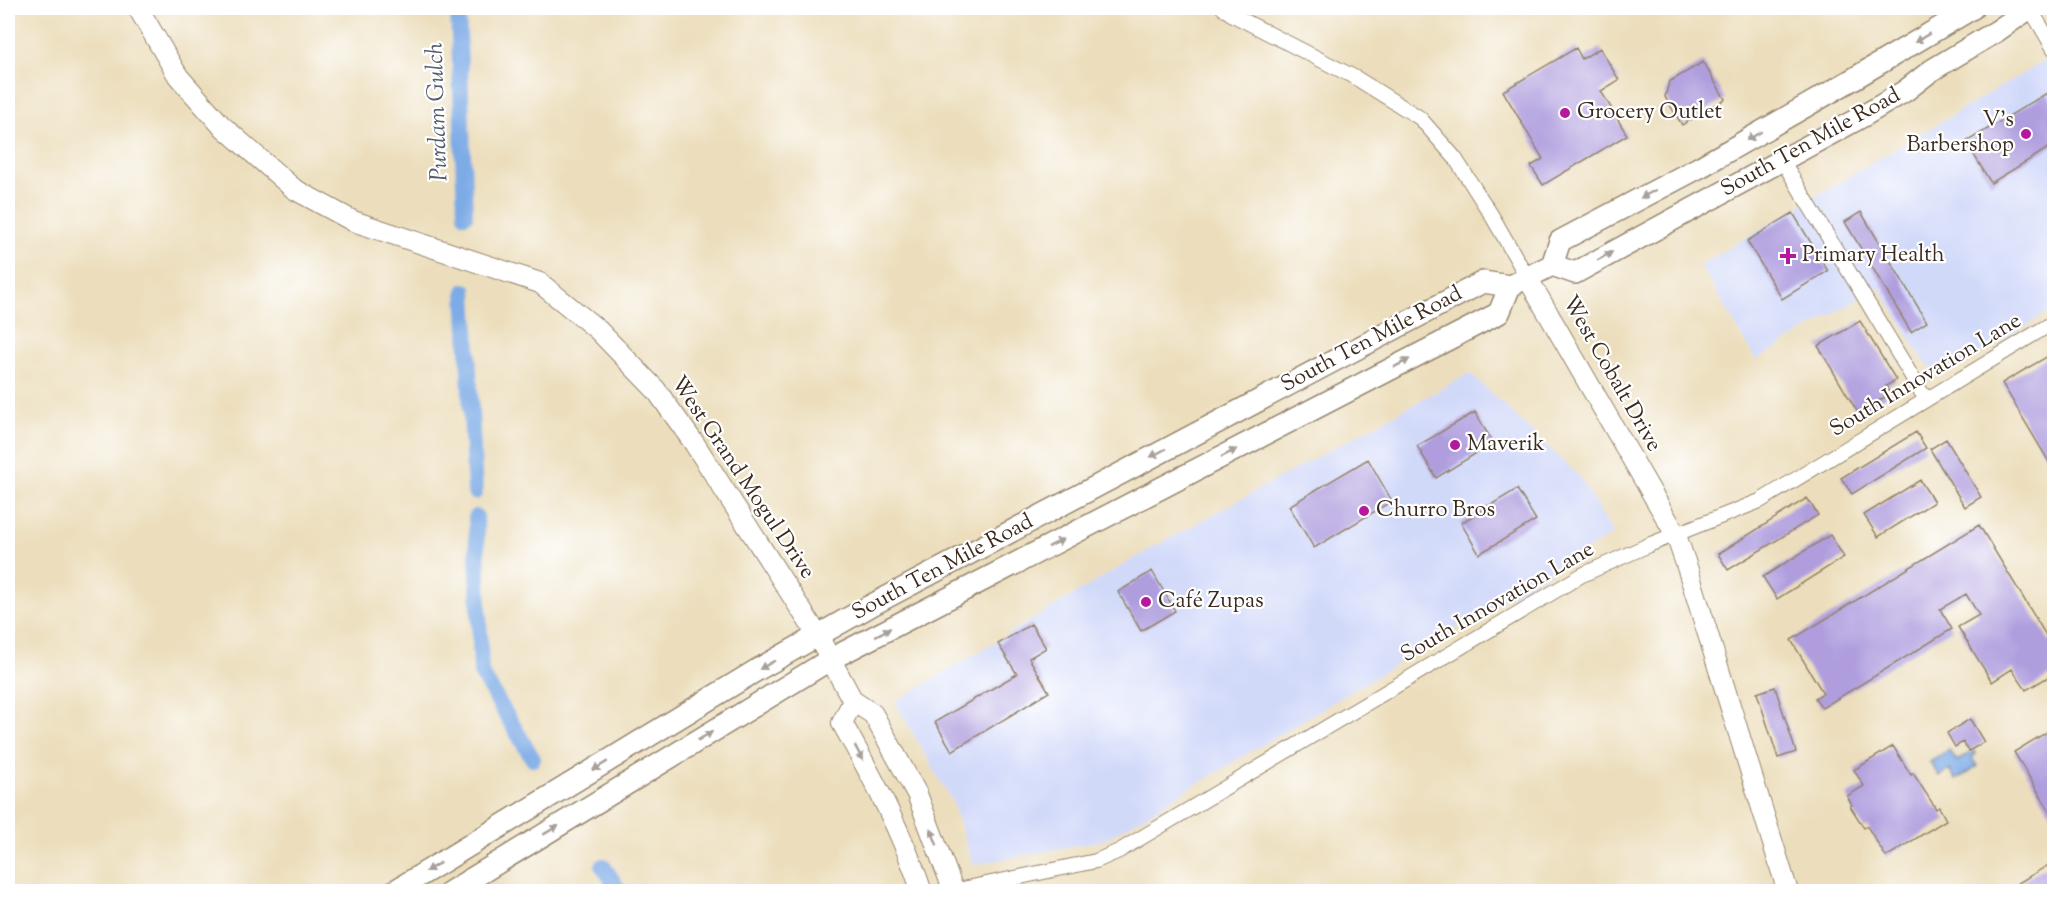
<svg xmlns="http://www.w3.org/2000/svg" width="2062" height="899" font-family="'Sorts Mill Goudy',serif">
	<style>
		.built { fill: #d1d9f9 }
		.water { fill: #7dabe6; stroke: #5c6a82; stroke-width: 1.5 }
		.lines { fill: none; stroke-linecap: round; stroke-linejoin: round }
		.canal { stroke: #7dabe6; stroke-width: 16 }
		.building { fill: #af9dde }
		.street-casing { stroke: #94846d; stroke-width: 16 }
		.secondary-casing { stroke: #94846d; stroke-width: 22 }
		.primary-casing { stroke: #94846d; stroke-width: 24 }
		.street { stroke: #fff; stroke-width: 14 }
		.secondary { stroke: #fff; stroke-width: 20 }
		.primary { stroke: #fff; stroke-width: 21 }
		.oneway { fill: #a79f9a }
		.poi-dot { fill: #b5179e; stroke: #fff; stroke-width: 2 }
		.labels { text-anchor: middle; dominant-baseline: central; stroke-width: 4.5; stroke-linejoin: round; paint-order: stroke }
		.poi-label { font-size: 22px; fill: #3b2a1e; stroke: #fff; text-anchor: start }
		.street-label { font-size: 22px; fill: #3b2a1e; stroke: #fff }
		.water-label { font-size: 24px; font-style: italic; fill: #555e6e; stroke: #fff }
	</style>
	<rect width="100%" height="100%" fill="#fff"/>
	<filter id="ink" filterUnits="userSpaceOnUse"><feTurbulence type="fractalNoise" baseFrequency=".0167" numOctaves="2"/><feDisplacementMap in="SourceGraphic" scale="12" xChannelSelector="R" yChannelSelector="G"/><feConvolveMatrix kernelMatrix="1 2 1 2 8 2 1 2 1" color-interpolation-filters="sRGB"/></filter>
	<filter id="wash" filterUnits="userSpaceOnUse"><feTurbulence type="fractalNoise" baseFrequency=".008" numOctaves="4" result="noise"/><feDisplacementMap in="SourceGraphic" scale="24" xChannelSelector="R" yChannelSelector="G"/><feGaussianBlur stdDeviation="1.35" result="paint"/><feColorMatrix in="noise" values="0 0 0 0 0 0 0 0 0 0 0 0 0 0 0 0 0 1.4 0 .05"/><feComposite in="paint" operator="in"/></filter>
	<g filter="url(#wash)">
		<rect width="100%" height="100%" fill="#ecdebc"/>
		<!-- built -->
		<path class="built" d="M2054,55V309L1942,376L1924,361L1879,287L1756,360L1700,265Z
			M1470,373L1579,476L1613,534L1104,840L973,865L952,801L895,702L1150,549Z"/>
		<!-- water -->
		<path class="water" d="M1949,750L1957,761L1974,751L1976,754L1972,757L1978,766L1956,780L1950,770L1939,776L1930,762Z"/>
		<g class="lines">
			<!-- canal -->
			<path class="canal" d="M458,8L465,215
				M465,291L475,492
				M476,517L481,673L533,759
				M603,866L620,892"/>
		</g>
		<g id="blocks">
			<!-- building -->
			<path class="building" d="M1576,48L1582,59L1600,48L1619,80L1601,91L1627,135L1543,185L1531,166L1543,159L1503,91Z
				M1703,62L1725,99L1682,125L1665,97L1669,82Z
				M2047,93L2055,106V144L1991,183L1966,142Z
				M1861,212L1927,322L1911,332L1845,222Z
				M1793,213L1828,271L1782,299L1747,241Z
				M1860,321L1896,380L1886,386L1890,394L1858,413L1818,346Z
				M2055,352V472L2002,383Z
				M1475,412L1493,443L1436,478L1417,446Z
				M1916,432L1926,448L1852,494L1841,478Z
				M1946,439L1981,497L1965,507L1930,449Z
				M1368,459L1392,501L1314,548L1289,506Z
				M1920,480L1934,502L1878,537L1864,515Z
				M1517,489L1536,520L1479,554L1461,523Z
				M1807,498L1818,515L1728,570L1718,554Z
				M1979,525L2055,650V673L2026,690L2012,669L1992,682L1958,627L1979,615L1966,594L1940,609L1952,629L1822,708L1815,698L1823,693L1791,640Z
				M1830,535L1844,557L1777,599L1763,577Z
				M1152,571L1175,611L1141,631L1118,592Z
				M1031,624L1046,648L1029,658L1049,692L952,751L935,722L1017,674L998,644Z
				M1775,687L1796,752L1778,758L1757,693Z
				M1970,719L1984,742L1969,751L1963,742L1955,747L1947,733Z
				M2055,727V820L2014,752Z
				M1893,746L1911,775L1913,773L1936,809L1939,807L1946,820L1886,857L1867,826L1864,828L1850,806L1852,805L1847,796L1864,786L1854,770Z
				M2055,861V891H2005Z"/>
		</g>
	</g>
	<g filter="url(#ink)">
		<use href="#blocks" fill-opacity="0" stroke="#94846d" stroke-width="1.5"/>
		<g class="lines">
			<defs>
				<path id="street" d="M1223,8L1233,15L1356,78L1420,118L1455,158L1492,216L1527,277
					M2030,8L2054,49
					M1782,160L1926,400
					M953,891L1096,861L1119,851L1582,575L1651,544L1760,501L2054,322"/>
				<path id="secondary" d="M138,8L178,76L221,125L294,189L353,221L540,283L598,330L656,390L694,443L818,636L853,701L873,714L917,794L954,892
					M1527,277L1676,535L1688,570L1788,892
					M853,701L842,723C873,778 902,832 922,892"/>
				<path id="primary" d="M1552,265L1560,241L1700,167L1848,82L1973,8
					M393,892L757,670L870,606L1483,282L1510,286L1552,265L1575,273L1865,115L1905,91L1932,70L1997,31L2030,8
					M450,892L831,659L1499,313L1510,286"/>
			</defs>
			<!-- street casing -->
			<use href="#street" class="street-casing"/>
			<!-- secondary casing -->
			<use href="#secondary" class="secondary-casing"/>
			<!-- primary casing -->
			<use href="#primary" class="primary-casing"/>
			<!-- street -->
			<use href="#street" class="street"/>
			<!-- secondary -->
			<use href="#secondary" class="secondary"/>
			<!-- primary -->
			<use href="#primary" class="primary"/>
		</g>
		<!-- one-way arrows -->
		<defs><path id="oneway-solid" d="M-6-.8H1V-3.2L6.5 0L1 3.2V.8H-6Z" transform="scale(1.5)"/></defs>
		<g class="oneway">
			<use href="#oneway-solid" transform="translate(1922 38) rotate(149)"/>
			<use href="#oneway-solid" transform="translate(1754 136) rotate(150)"/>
			<use href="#oneway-solid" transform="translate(1648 194) rotate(152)"/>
			<use href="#oneway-solid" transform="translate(1605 256) rotate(-29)"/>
			<use href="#oneway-solid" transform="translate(1402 363) rotate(-27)"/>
			<use href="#oneway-solid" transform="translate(1158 453) rotate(152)"/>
			<use href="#oneway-solid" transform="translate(1229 453) rotate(-27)"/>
			<use href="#oneway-solid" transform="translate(1056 543) rotate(-27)"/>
			<use href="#oneway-solid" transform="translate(883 632) rotate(-27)"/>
			<use href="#oneway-solid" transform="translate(767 665) rotate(151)"/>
			<use href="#oneway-solid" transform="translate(705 736) rotate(-31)"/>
			<use href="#oneway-solid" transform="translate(859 753) rotate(61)"/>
			<use href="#oneway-solid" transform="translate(600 766) rotate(149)"/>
			<use href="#oneway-solid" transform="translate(551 830) rotate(-31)"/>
			<use href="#oneway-solid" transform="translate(934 837) rotate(-111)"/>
			<use href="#oneway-solid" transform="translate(433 867) rotate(149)"/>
		</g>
	</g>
	<!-- markers -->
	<g class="poi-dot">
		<circle cx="1565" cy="113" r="6"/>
		<circle cx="2026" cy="134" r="6"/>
		<path d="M1785 247h6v6h6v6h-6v6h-6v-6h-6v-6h6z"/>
		<circle cx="1455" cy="445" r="6"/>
		<circle cx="1364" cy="511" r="6"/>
		<circle cx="1146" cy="602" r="6"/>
	</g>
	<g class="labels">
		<!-- poi labels -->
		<g class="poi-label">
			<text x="1577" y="113">Grocery Outlet</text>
			<text x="2014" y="121" text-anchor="end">V's<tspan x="2014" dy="25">Barbershop</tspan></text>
			<text x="1802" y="256">Primary Health</text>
			<text x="1467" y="445">Maverik</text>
			<text x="1376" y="511">Churro Bros</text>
			<text x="1158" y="602">Café Zupas</text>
		</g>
		<!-- street labels -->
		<g class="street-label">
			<text transform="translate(1811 143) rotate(-29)">South Ten Mile Road</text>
			<text transform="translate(1372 340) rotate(-28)">South Ten Mile Road</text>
			<text transform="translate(1611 374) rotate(60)">West Cobalt Drive</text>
			<text transform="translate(1926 376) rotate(-31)">South Innovation Lane</text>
			<text transform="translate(742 478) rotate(56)">West Grand Mogul Drive</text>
			<text transform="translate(943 568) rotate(-28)">South Ten Mile Road</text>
			<text transform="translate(1498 603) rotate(-30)">South Innovation Lane</text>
		</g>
		<!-- water labels -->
		<g class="water-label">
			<text transform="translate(438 112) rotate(-92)">Purdam Gulch</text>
		</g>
	</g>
	<!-- margin -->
	<rect width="2062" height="899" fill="none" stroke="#fff" stroke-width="30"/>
</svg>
